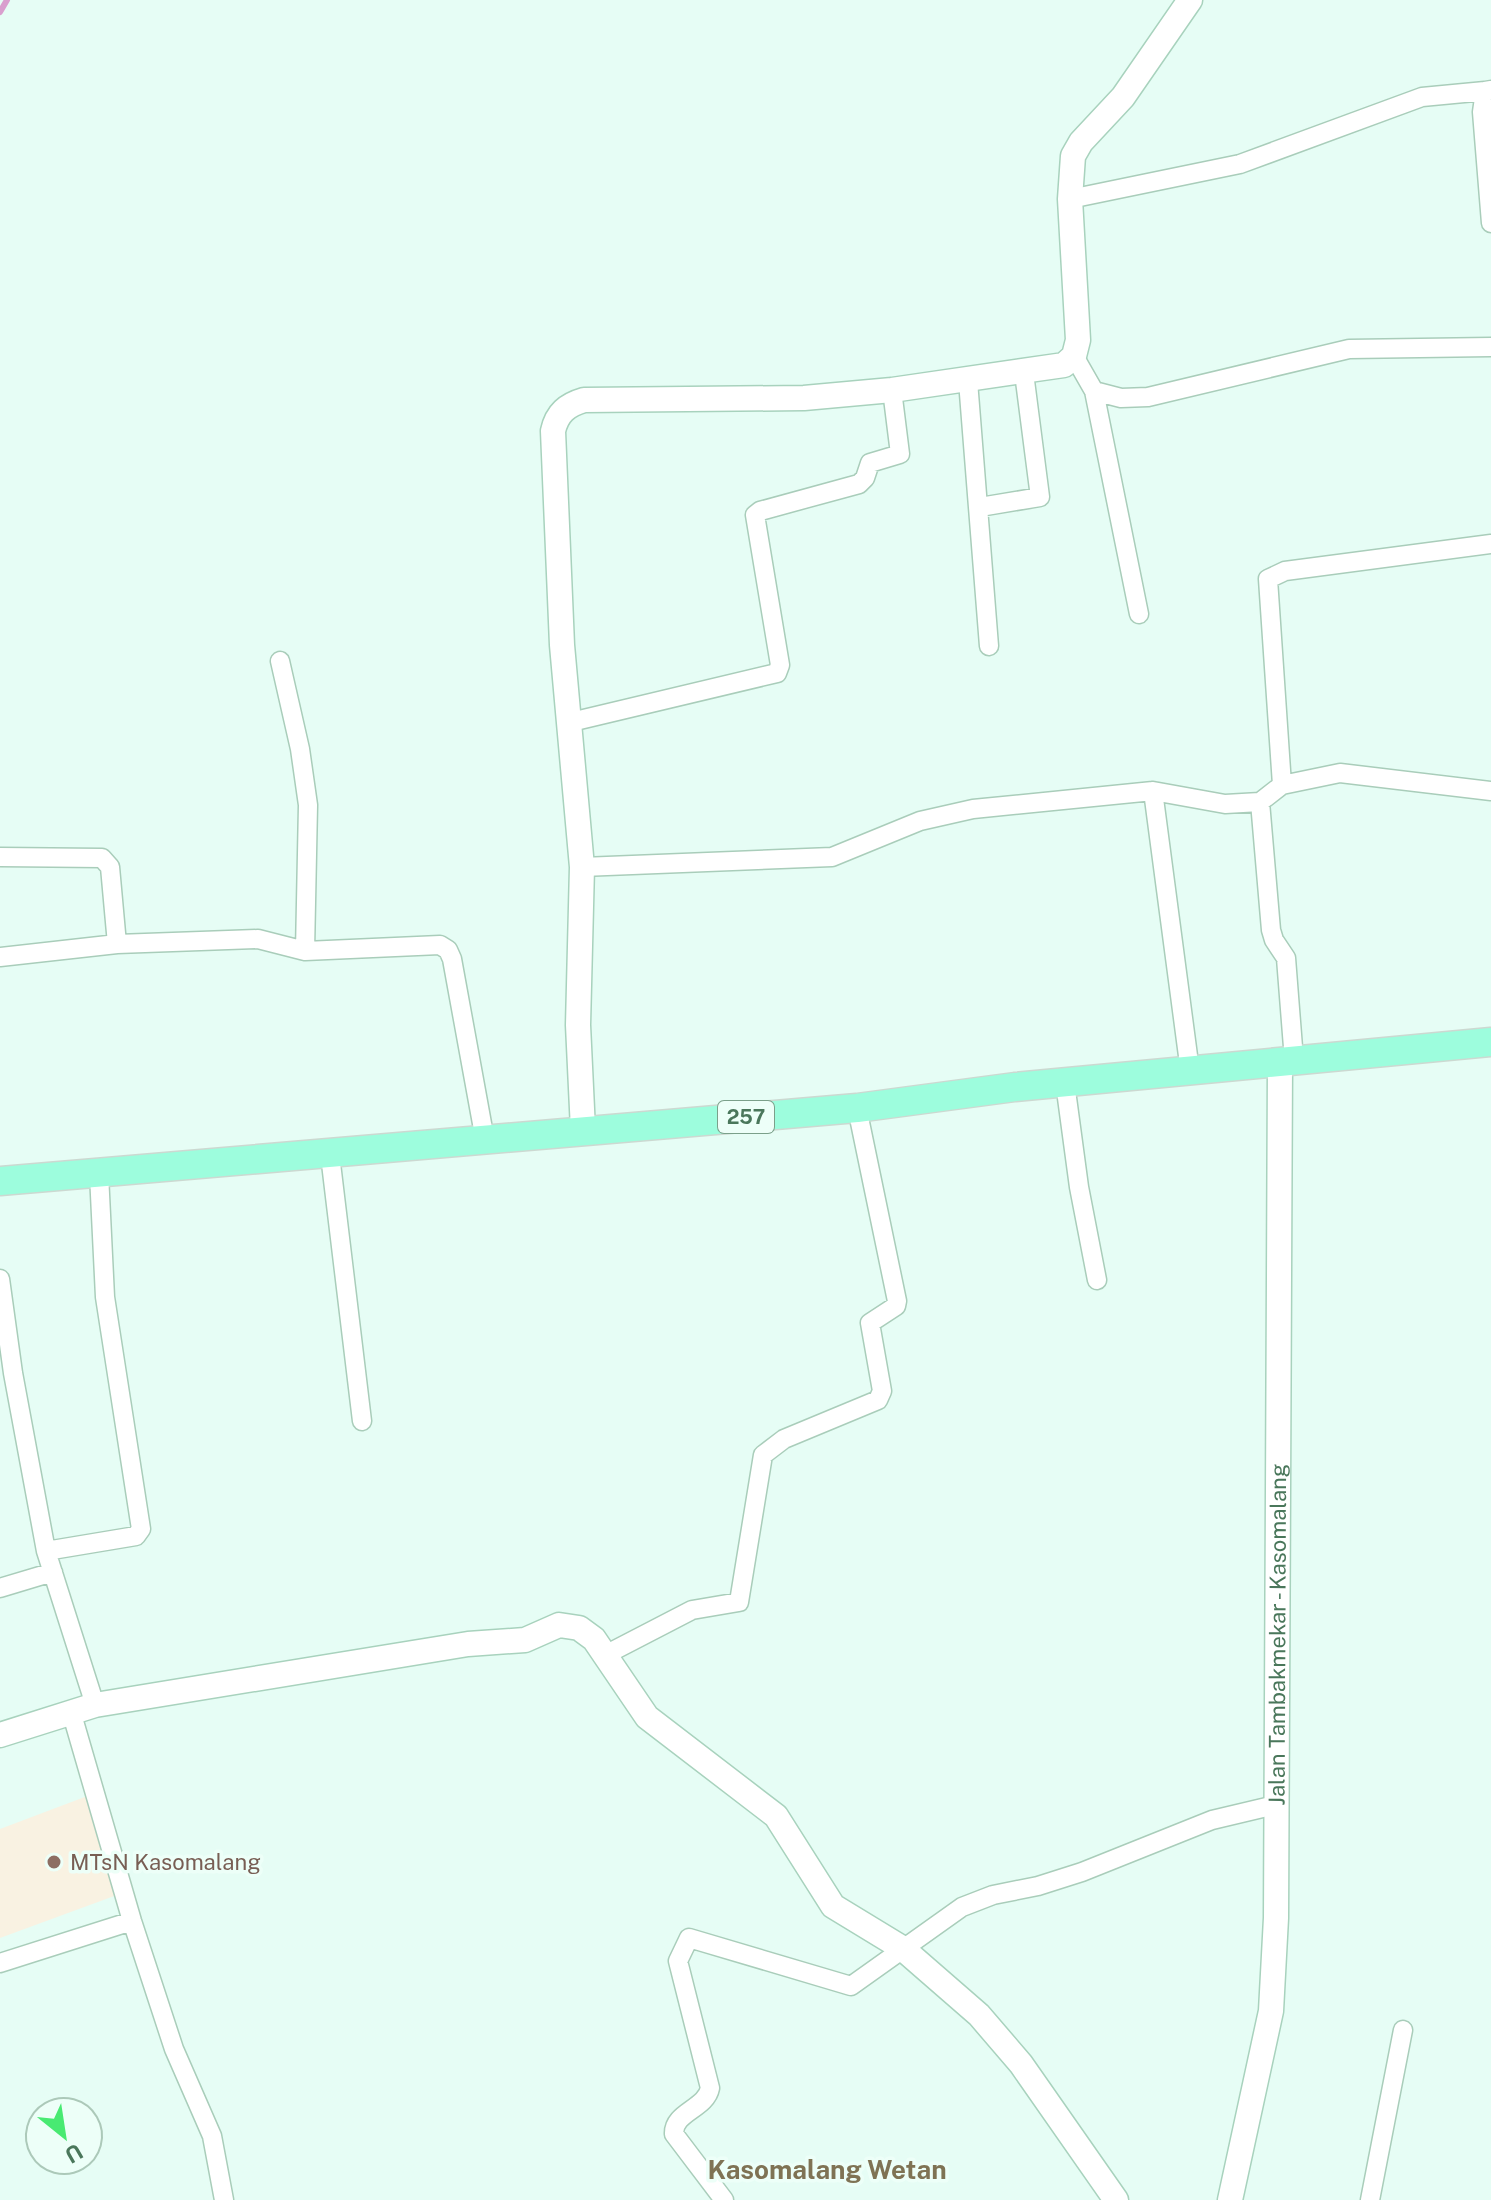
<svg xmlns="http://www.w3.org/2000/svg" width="1491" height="2200" font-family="'Public Sans',sans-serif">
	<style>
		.education { fill: #f9f2e2 }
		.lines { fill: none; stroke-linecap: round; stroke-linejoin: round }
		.stream { stroke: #d99fce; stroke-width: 6 }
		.street-casing { stroke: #a9cdba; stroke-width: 21 }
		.secondary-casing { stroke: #a8d2bd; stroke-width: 27 }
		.primary-casing { stroke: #ccd9d1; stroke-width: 31 }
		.street { stroke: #fff; stroke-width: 18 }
		.secondary { stroke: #fff; stroke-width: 24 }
		.primary { stroke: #9dfddd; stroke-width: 28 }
		.education-dot { fill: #8d6e63; stroke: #edfff8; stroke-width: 3 }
		.labels { text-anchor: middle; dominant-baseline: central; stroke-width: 7; stroke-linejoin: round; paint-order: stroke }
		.shield { fill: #edfff8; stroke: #7ba08a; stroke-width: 2 }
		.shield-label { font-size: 20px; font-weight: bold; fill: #4a775b }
		.street-label { font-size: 22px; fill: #4a775b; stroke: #edfff8 }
		.education-label { font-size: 22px; fill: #785e54; stroke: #edfff8; text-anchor: start }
		.quarter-label { font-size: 26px; font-weight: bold; fill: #7f7354; stroke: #edfff8 }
	</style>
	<rect width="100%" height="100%" fill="#e6fdf5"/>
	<!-- education -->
	<path class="education" d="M90,1795L117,1895L0,1938V1829Z"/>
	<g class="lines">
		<!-- stream -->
		<path class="stream" d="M0,12L7,0"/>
		<defs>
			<path id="street" d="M1491,90L1485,91L1482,112L1491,223
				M1070,199L1240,164L1422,97L1485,91
				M1074,356L1094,391L1121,398L1148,397L1349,349L1491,347
				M968,381L989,646
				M1094,391L1139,614
				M980,507L1040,497L1024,373
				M280,661L300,749L308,805L305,951
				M571,722L777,673L780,665L755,515L760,511L859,484L865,478L870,463L900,454L892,390
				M1282,785L1268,579L1285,571L1491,544
				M1153,791L1190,1071
				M1260,802L1271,930L1274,940L1286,958L1294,1060
				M0,857L102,858L110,867L117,944
				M582,867L832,857L920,821L973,809L1153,791L1225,804L1260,802L1282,785L1340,773L1491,791
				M0,957L117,944L258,939L305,951L440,945L448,950L452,959L485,1140
				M1065,1083L1079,1187L1097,1280
				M330,1155L362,1421
				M0,1279L13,1373L46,1551L95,1705
				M46,1551L136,1536L141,1529L105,1297L99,1174
				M0,1588L53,1572
				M607,1654L692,1610L739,1602L763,1455L784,1439L878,1400L882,1391L870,1323L896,1306L897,1301L857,1108
				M71,1711L132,1921L174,2049L212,2136L224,2200
				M0,1963L132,1921
				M724,2200L674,2134C673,2112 706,2109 710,2088L678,1961L689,1938L851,1986L962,1907L993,1895L1038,1886L1082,1872L1212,1820L1275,1805
				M1370,2200L1403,2030"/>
			<g id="secondary">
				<path d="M583,1130L578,1025L582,867L562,645L553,431C557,413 567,405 584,400L804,398L892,390L1064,365L1074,356L1078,340L1070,199L1073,156L1081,142L1123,97L1190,0"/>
				<path d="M0,1735L95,1705L468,1644L525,1640L559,1625L579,1628L594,1639L647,1717L776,1816L833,1906L902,1948L979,2015L1021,2064L1116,2200"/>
				<path id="s1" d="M1230,2200L1271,2011L1276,1918L1280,1063"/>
			</g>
			<path id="primary" d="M0,1181L857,1108L1015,1087L1491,1042"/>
		</defs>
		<!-- street casing -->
		<use href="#street" class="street-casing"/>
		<!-- secondary casing -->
		<use href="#secondary" class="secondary-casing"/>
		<!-- primary casing -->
		<use href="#primary" class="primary-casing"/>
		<!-- street -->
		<use href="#street" class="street"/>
		<!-- secondary -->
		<use href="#secondary" class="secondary"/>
		<!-- primary -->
		<use href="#primary" class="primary"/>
	</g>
	<!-- markers -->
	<circle class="education-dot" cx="54" cy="1862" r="8"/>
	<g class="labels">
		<!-- shield labels -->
		<rect class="shield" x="718" y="1101" width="56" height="32" rx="6"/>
		<g class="shield-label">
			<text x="746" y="1117">257</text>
		</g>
		<!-- street labels -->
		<g class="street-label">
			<text stroke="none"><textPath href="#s1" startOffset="570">Jalan Tambakmekar - Kasomalang</textPath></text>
		</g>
		<!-- education labels -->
		<g class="education-label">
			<text x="70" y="1862">MTsN Kasomalang</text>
		</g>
		<!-- quarter labels -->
		<g class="quarter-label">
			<text x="827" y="2169">Kasomalang Wetan</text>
		</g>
	</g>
	<!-- north arrow -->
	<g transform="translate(64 2136) rotate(150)"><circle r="38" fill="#edfff8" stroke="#acc9b9" stroke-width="2"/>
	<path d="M0-6L14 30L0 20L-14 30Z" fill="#48ea72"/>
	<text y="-12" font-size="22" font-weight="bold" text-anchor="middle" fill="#4a775b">U</text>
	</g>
</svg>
